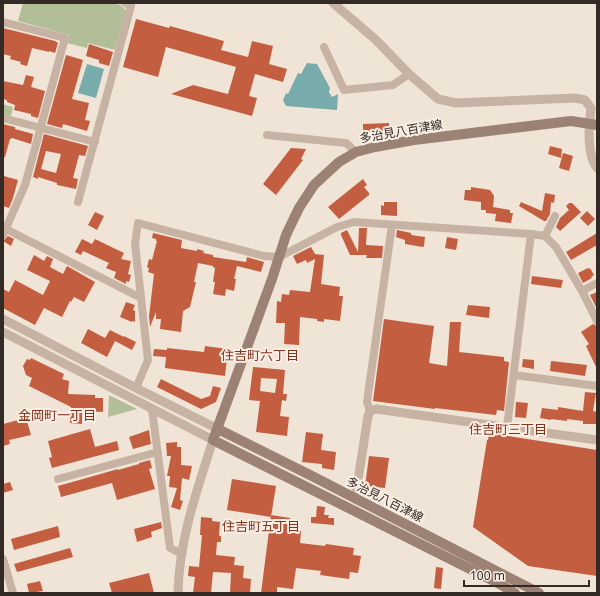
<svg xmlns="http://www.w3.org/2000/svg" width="600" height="596" font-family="'Noto Sans','Noto Sans JP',sans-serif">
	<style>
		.green { fill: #b2be98 }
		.water { fill: #77abac }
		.building { fill: #c45e41; fill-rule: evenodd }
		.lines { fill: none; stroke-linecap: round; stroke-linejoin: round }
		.minor { stroke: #c7b3a3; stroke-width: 8 }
		.tertiary { stroke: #c7b3a3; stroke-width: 9 }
		.secondary { stroke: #9b8275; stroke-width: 10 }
		.labels { text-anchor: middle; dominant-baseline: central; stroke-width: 4; stroke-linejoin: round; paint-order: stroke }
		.street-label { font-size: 12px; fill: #332925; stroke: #f8eee3 }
		.neighbourhood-label { font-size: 13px; fill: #803520; stroke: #f8eee3 }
	</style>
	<rect width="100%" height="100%" fill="#f0e4d7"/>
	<!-- green -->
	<path class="green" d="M23,3H112L120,5L126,10L115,50L88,43L87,48L67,43L69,35L18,21Z
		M3,104L13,107L11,116L3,114Z
		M109,395L137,409L108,417Z"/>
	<!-- water -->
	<path class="water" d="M307,63L317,64L330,88L329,92L332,97L338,94L337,110L286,106L283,100L286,93L288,94L298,73L301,74Z
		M87,64L104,69L96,98L78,93Z"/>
	<!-- building -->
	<path class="building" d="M136,19L169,28L170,26L224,41L221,50L248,57L252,41L273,46L269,64L287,69L283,82L255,74L249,96L257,98L252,116L171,94L193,85L228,94L236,67L166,47L158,77L123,67Z
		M3,28L55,41L58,43L55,53L49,51V52L32,48L27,66L20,64L21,62L10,59L11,56L3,54Z
		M89,44L113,52L109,66L99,63V60L86,56Z
		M66,55L83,60L72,99L89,103L85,120L90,121L87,131L63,124L62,128L47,124Z
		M26,75L34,77L31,87L45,91L38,118L31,116V114L14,110L15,105L7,102V100L3,99V81L23,85Z
		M389,123V130L385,131V132L367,133V130H363V124Z
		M3,124L15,127V129L33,134L31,144L12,138L10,139L5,157H3Z
		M44,134L88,146L85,156L79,155L73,178L78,179L76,189L57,185V183L38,177V179L33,177ZM46,151L61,154L56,173L41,169Z
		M550,146L562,149L561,158L548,154Z
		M291,148L306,149L301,159L303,160L276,195L263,184Z
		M563,153L573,156L569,171L559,168Z
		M4,176L18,180L13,198L9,208L3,206V181Z
		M363,179L367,185L364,187L369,193V195L339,219L328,207Z
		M471,187L490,190L494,196L493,207L510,210V213H513L511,223L495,221L496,214L486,213V210H481V202L464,200L465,190H471Z
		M545,193L555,195L554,203L551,202L550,214L546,221H544L519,206L521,202L542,211Z
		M384,202H397V216L381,215V205L384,206Z
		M569,203H572L581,212L560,231L556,227L560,218L569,210L566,206Z
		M587,211L595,219L588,226L580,218Z
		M95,212L104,216L97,230L88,225Z
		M359,228H367L366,245L383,246L382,258H366L367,255H350L341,235V233L347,230L358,252Z
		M397,230L411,233V235L425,237L424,246L423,247L405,244V240L396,237Z
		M153,233L182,240L181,248L197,251V249L204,251L203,253L213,255V257L246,262L247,257L264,262L261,272L237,266L234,279H236L234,291L226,289L225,296L213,294L215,282H213L215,268L213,267V266L198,263L194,282H196L190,307L183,311L181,332L160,329L161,319H156V312L150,327L149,316L154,274L148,272L149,268L147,267L149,259L152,260L157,241H156V239L152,238Z
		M597,233V245L571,260L566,252Z
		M8,236L14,239L11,246L3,241Z
		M447,237L458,239L456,250L445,248Z
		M82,239L92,244L95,239L124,253L121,259L131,261L128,274L131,275L129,282L126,281V284L114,278L116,272L106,268L109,263L83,251L81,255L75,252Z
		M311,247L315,254L324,255L321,284L340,287L339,296H343L340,321L324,319V322L317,321V319L300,317L299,345L284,344L285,323H276L277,301L281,302L282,294L289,295L290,290L310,292L315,259L307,263L306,260L297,264L293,256Z
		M34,255L44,261L47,256L53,259L50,267L63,274L67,266L95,282L84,302L74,297L71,302L70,301L62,317L44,308L35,325L3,308V289L9,292L15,280L43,295L50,281L27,270Z
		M588,268L589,269L590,268L594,275L591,277L592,278L583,283L578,273Z
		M532,276L563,280L561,288L531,284Z
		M597,292V309L590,295Z
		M126,302L135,305L133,310L135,311V322L133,321L132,322L120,317Z
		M468,305L490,307L489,318L466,315Z
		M384,319L434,326L429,363L447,366L450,322H461L459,352L504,357V361L509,362L504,411L497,410L496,415L435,408V409L373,401Z
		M593,324L597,326V369L586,346L589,344L581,332Z
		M88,329L105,338L110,330L124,337V336L136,342L132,350L115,341L107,357L81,343Z
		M205,346L228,349L225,376L165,368L166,357L153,356L154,349L167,350V348L204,352Z
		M31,358L64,374L62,379L69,381L68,394L95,395V398H103V412L82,411V424L70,423L71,407L29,386L32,378L26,375L23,366L27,359L30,360Z
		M523,359L534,360V369L522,367Z
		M551,361L587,365L585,376L550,371Z
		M253,367L285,370L283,394H287L286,401L282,400L280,416L289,417L287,436L256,432L260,401L249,400ZM261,378L277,379L275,393L260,391Z
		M161,379L201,399L210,396L213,386L221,388L216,402L201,409L157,387Z
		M585,392L596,393L593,411L597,412V424H583V421L567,419V421L551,419V420L540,418L542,408L558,410V407L583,411Z
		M516,402L528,403L526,418L515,417Z
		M26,418L31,435L9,440L10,444L3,446V424Z
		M90,429L95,447L117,441L119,450L52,468L49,458L52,457L48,441Z
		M149,430L151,444L133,449L129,437Z
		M306,432L323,434L321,450L336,452L334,470L322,468V464L302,462Z
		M489,433L597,450V576L528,566L473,527L487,440H488Z
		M177,442V447H181V465L192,466L189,480L182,478L180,500L183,501L180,510L171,507L177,488L169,487L170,476H167L171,456H167L166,443Z
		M369,456L389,458L385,488L365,486Z
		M150,460L152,468L149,469L155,489L117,500L112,483L61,497L58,486L118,469V470L139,464V463Z
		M232,479L276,486L271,517L227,510Z
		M10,482L13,490L3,493V484Z
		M317,506L325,507L324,515H329L328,518H334V525L311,523V517H316Z
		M271,515L290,518L289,529L301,531L300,543L325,546L326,544L354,548L353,555L361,556L358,573L350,572L349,579L320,575L321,571L296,568L293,589L277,587V593H261Z
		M201,517L212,518V521L220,522L219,536H221V542H217L216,555L235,557L234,565L244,566L243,578L251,579L250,593H230L231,573L213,572L211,593H193L195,577L188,576L189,566L199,567L202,535H200Z
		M161,522L162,528L151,532L152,537L137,542L134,529Z
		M58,526L60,537L14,550L11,539Z
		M70,548L73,557L17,572L14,564Z
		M436,567L443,568L441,589L434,588Z
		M149,573L154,593H112L109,583Z
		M40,581L43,591L29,593L27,584Z"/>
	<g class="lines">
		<!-- minor -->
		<path class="minor" d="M3,22L65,38L25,185L3,235
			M324,47L344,90L393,85L409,74
			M3,118L95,142
			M267,135L346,143L356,152
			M78,202L131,6L125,3
			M6,229L141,298
			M545,236L555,216
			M582,291L597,283
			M514,375L597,386
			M136,388L148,360L135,244L138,223L264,256L279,257L337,227L354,222L531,234L545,236L556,247L582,291L597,321
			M152,409L170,548L182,554
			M370,411L367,402L392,225
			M507,427L531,234
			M58,479L158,452
			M3,559L13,593"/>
		<!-- tertiary -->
		<path class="tertiary" d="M333,3L375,39L409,74L438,99L456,103L575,98L585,100L591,108C589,125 586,154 597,168
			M3,319L136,388L218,429
			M3,332L213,440C197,490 179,540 178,593
			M355,499L368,416L370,411L376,409L597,440"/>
		<!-- secondary -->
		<path class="secondary" d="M218,429L310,475L539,593
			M515,593L496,582L213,440L272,279L286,235L299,208L314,185L339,162L356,152L375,147L414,140L571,121L597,125"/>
	</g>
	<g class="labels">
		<!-- street labels -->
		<g class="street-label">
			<text transform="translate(401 131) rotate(-10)">多治見八百津線</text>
			<text transform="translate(385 499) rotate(27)">多治見八百津線</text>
		</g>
		<!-- neighbourhood labels -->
		<g class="neighbourhood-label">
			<text x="260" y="355">住吉町六丁目</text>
			<text x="57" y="415">金岡町一丁目</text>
			<text x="508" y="429">住吉町三丁目</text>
			<text x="261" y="526">住吉町五丁目</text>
		</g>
	</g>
	<!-- border -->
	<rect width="600" height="596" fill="none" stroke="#332925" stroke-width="8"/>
	<!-- scale -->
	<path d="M464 580v6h125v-6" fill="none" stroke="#332925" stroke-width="2"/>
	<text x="470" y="580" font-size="12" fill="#332925" stroke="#f8eee3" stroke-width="3" paint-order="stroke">100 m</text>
</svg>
